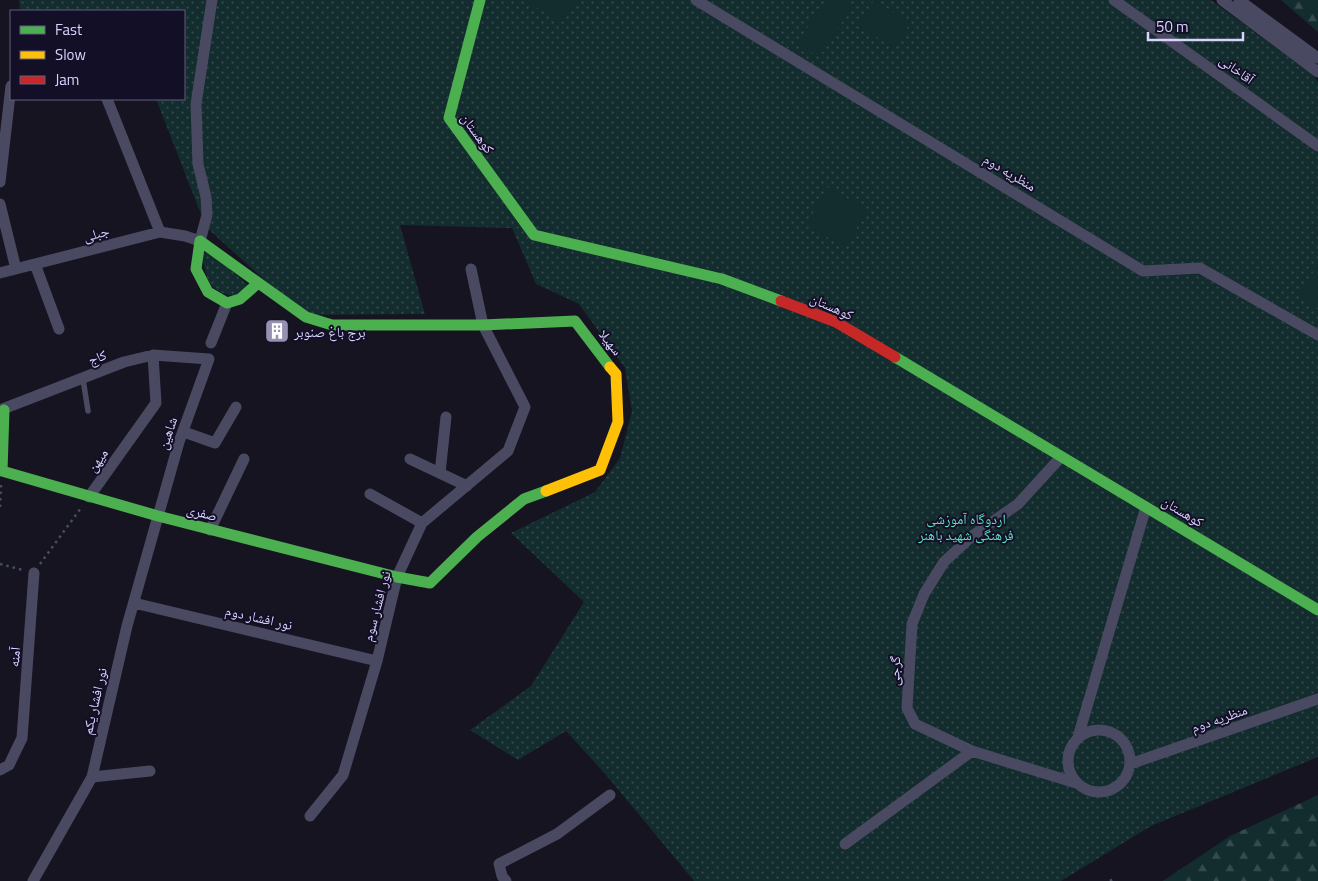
<svg xmlns="http://www.w3.org/2000/svg" width="1318" height="881" font-family="'Titillium Web','Noto Naskh Arabic',sans-serif">
	<style>
		.grass { fill: url(#grass-dots) }
		.forest { fill: url(#forest-firs) }
		.park { fill: #132c2d }
		.lines { fill: none; stroke-linecap: round; stroke-linejoin: round }
		.path { stroke: #44505f; stroke-width: 2.5; stroke-dasharray: 2.5 4; stroke-linecap: butt }
		.lane { stroke: #4a4962; stroke-width: 5.5 }
		.street { stroke: #4a4962; stroke-width: 11 }
		.fast { stroke: #4caf50; stroke-width: 11 }
		.slow { stroke: #ffc107; stroke-width: 11 }
		.jam { stroke: #c62828; stroke-width: 11 }
		.labels { text-anchor: middle; dominant-baseline: central; stroke-width: 4; stroke-linejoin: round; paint-order: stroke }
		.street-label { font-size: 14px; fill: #d9d4ff; stroke: #130f26 }
		.poi-label { font-size: 14px; fill: #d9d4ff; stroke: #130f26; text-anchor: start }
		.park-label { font-size: 14px; fill: #5fe0c0; stroke: #130f26 }
	</style>
	<defs>
		<pattern id="grass-dots" width="8" height="8" patternUnits="userSpaceOnUse" patternTransform="scale(1.25)"><rect width="8" height="8" fill="#132c2d"/><path d="M2 2h.1M6 6h.1" fill="none" stroke="#354a4c" stroke-width="1.8" stroke-linecap="round"/></pattern>
		<pattern id="forest-firs" width="22" height="20" patternUnits="userSpaceOnUse" patternTransform="scale(1.25)"><rect width="22" height="20" fill="#132c2d"/><path d="M5 1l3.5 6h-7zM16 11l3.5 6h-7z" fill="#354a4c"/></pattern>
	</defs>
	<rect width="100%" height="100%" fill="#161421"/>
	<!-- grass -->
	<path class="grass" d="M19,0H1211L1313,75L1318,82V757L1151,826L1061,881H694L607,776L566,731L518,760L470,730L531,686L584,602L511,533L595,492L620,458L632,411L625,368L579,304L536,284L512,228L400,225L425,314L303,315L206,227L156,99H184V11H20Z
		M210,252L249,286L234,296C207,291 206,278 202,253Z"/>
	<!-- forest -->
	<path class="forest" d="M1281,0H1318V32Z
		M1318,795V881H1163L1230,836Z"/>
	<!-- park -->
	<path class="park" d="M523,0H575L563,22Z
		M826,0H842L852,7L819,57L797,43Z
		M874,0L910,23L894,48L858,25Z
		M827,187L867,209L846,247L806,226Z
		M1318,264V308L1299,296Z"/>
	<g class="lines">
		<!-- path -->
		<path class="path" d="M0,507L1,485
			M0,564L23,570
			M40,564L81,508
			M1110,881L1115,877"/>
		<!-- lane -->
		<path class="lane" d="M83,379L88,411"/>
		<!-- street -->
		<path class="street" d="M696,0L1143,271L1200,268L1318,335
			M1114,0L1318,146
			M1222,0L1318,72
			M1239,0L1318,58
			M107,99L160,232
			M0,182L11,86
			M0,204L16,269
			M35,264L59,329
			M0,273L160,232L185,236L200,241L207,215L206,197L198,164L196,104L212,0
			M211,343L227,303
			M0,410L124,362L153,355L209,359L179,442L127,626L92,777L33,881
			M184,432L215,443L236,407
			M410,459L467,486
			M440,473L446,417
			M370,494L422,523
			M89,497L156,403L153,355
			M210,530L244,459
			M134,603L377,661
			M1068 761a31 31 0 1 1 62 0a31 31 0 1 1-62 0Z
			M1078,737L1146,507
			M972,751L1076,783
			M1130,764L1318,699
			M0,770L9,765L22,738L34,573
			M92,777L150,771
			M310,816L343,775L377,661L397,577L422,523L508,451L525,407L483,325L471,269
			M845,844L972,751L915,724L907,708L912,624L924,594L944,562L972,536L1018,504L1060,458
			M506,881L502,876L499,864L557,834L610,795"/>
		<!-- fast -->
		<path class="fast" d="M480,0L449,118L534,235L722,279L781,301
			M258,283L240,299L227,303L208,292L196,269L200,241L306,317L332,325H483L575,321L610,367
			M895,357L1318,610
			M4,410L2,471L158,516L397,577L430,583L477,537L524,499L546,491"/>
		<!-- slow -->
		<path class="slow" d="M546,491L600,470L618,422L616,374L610,367"/>
		<!-- jam -->
		<path class="jam" d="M781,301L836,322L895,357"/>
	</g>
	<!-- icons -->
	<defs>
		<symbol id="building-square" viewBox="-11 -11 22 22"><rect x="-9" y="-9" width="18" height="18" rx="4" fill="#9591b1" stroke="#130f26"/><path d="M-4-6H4V6H1V3H-1V6H-4ZM-2.5-4.3h1.7v1.8h-1.7ZM.8-4.3h1.7v1.8H.8ZM-2.5-1h1.7V.8h-1.7ZM.8-1h1.7V.8H.8Z" fill="#fff"/></symbol>
	</defs>
	<g fill-rule="evenodd">
		<use href="#building-square" x="263" y="317" width="28" height="28"/>
	</g>
	<g class="labels">
		<!-- street labels -->
		<g class="street-label">
			<text transform="translate(1237 69) rotate(36)">آقاخانی</text>
			<text transform="translate(478 133) rotate(54)">کوهستان</text>
			<text transform="translate(1010 172) rotate(31)">منظریه دوم</text>
			<text transform="translate(96 233) rotate(-15)">جبلی</text>
			<text transform="translate(832 306) rotate(24)">کوهستان</text>
			<text transform="translate(611 342) rotate(52)">سهیلا</text>
			<text transform="translate(97 357) rotate(-22)">کاج</text>
			<text transform="translate(167 433) rotate(-71)">شاهین</text>
			<text transform="translate(97 460) rotate(-55)">میهن</text>
			<text transform="translate(1183 511) rotate(31)">کوهستان</text>
			<text transform="translate(202 512) rotate(14)">صفری</text>
			<text transform="translate(376 606) rotate(-75)">نور افشار سوم</text>
			<text transform="translate(259 617) rotate(13)">نور افشار دوم</text>
			<text transform="translate(14 657) rotate(-85)">آمنه</text>
			<text transform="translate(894 671) rotate(-87)">گرجی</text>
			<text transform="translate(94 701) rotate(-77)">نور افشار یکم</text>
			<text transform="translate(1219 718) rotate(-19)">منظریه دوم</text>
		</g>
		<!-- poi labels -->
		<g class="poi-label">
			<text x="294" y="331">برج باغ صنوبر</text>
		</g>
		<!-- park labels -->
		<g class="park-label">
			<text x="966" y="518">اردوگاه آموزشی<tspan x="966" dy="16">فرهنگی شهید باهنر</tspan></text>
		</g>
	</g>
	<!-- legend -->
	<rect x="10" y="10" width="175" height="90" fill="#130f26" stroke="#625e7d"/>
	<rect x="20" y="26" width="25" height="8" fill="#4caf50" stroke="#625e7d"/>
	<text x="55" y="35" font-size="15" fill="#d9d4ff">Fast</text>
	<rect x="20" y="51" width="25" height="8" fill="#ffc107" stroke="#625e7d"/>
	<text x="55" y="60" font-size="15" fill="#d9d4ff">Slow</text>
	<rect x="20" y="76" width="25" height="8" fill="#c62828" stroke="#625e7d"/>
	<text x="55" y="85" font-size="15" fill="#d9d4ff">Jam</text>
	<!-- scale -->
	<path d="M1148 32v8h95v-8" fill="none" stroke="#d9d4ff" stroke-width="2.5"/>
	<text x="1156" y="32" font-size="15" fill="#d9d4ff" stroke="#130f26" stroke-width="4" paint-order="stroke">50 m</text>
</svg>
